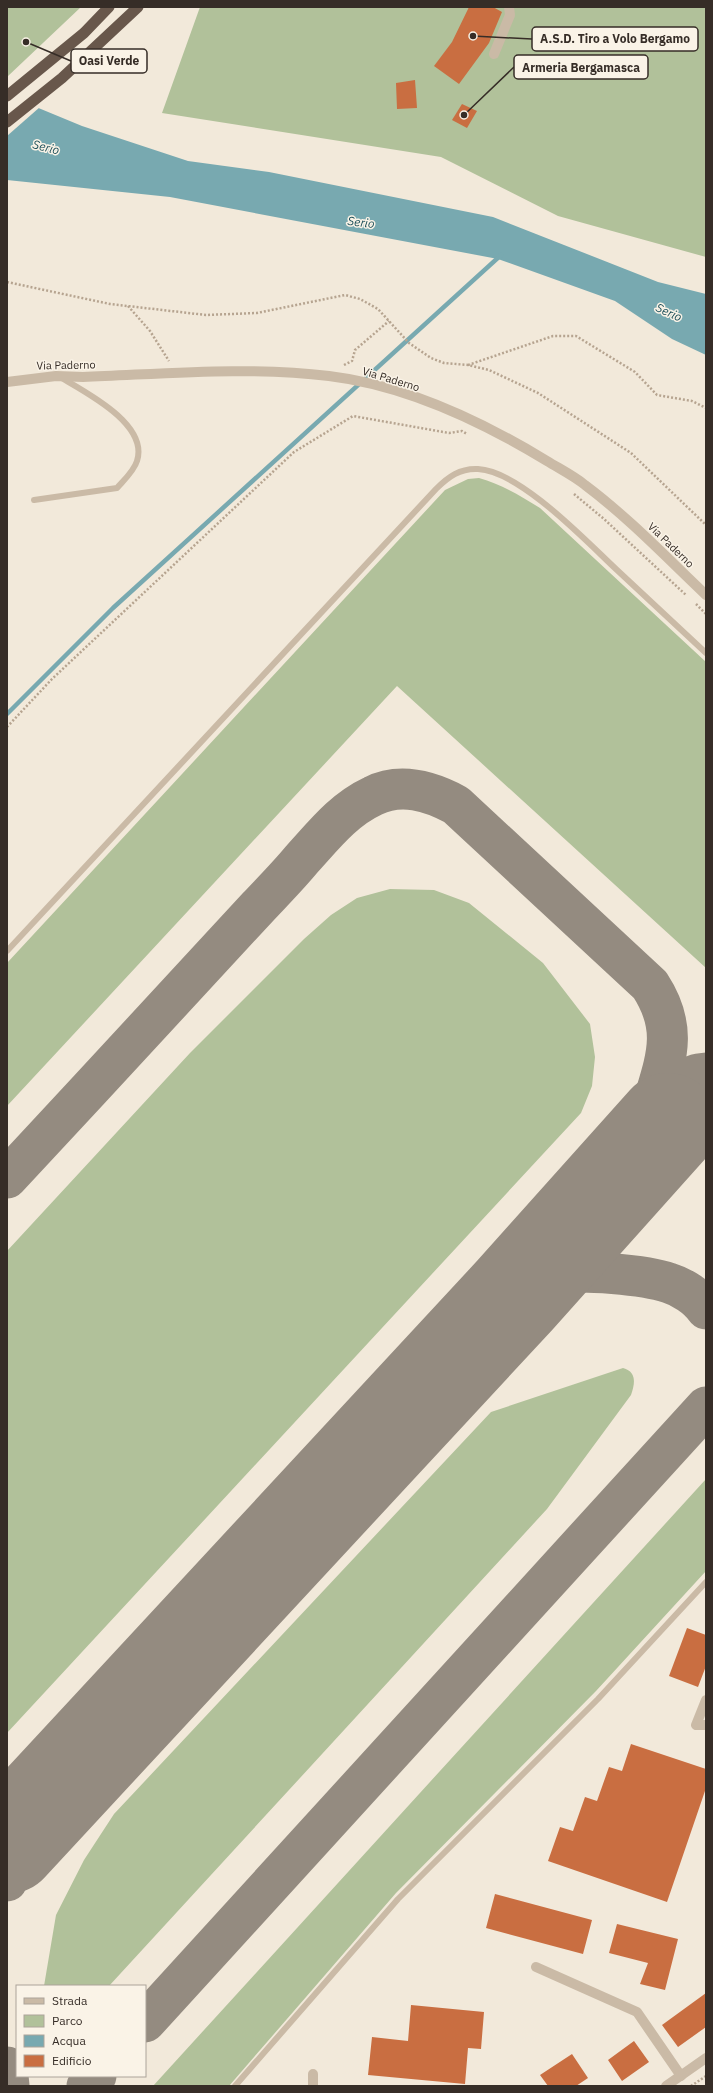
<svg xmlns="http://www.w3.org/2000/svg" width="713" height="2093" font-family="'IBM Plex Sans',sans-serif">
	<style>
		.green { fill: #b1c19a }
		.water { fill: #78a9b0 }
		.pier { fill: #f2e9da }
		.lines { fill: none; stroke-linecap: round; stroke-linejoin: round }
		.stream { stroke: #78a9b0; stroke-width: 4.5 }
		.taxiway { stroke: #948b80; stroke-width: 41 }
		.runway { stroke: #948b80; stroke-width: 102 }
		.building { fill: #c96e41 }
		.path { stroke: #b6a490; stroke-width: 2.5; stroke-dasharray: 2 2; stroke-linecap: butt }
		.service { stroke: #cabaa6; stroke-width: 6 }
		.minor { stroke: #cabaa6; stroke-width: 10 }
		.tertiary { stroke: #cabaa6; stroke-width: 10 }
		.trunk { stroke: #68574b; stroke-width: 11 }
		.labels { text-anchor: middle; dominant-baseline: central; stroke-width: 3; stroke-linejoin: round; paint-order: stroke }
		.street-label { font-size: 11px; fill: #362d27; stroke: #faf3e7 }
		.water-label { font-size: 12px; font-style: italic; fill: #1c4f59; stroke: #faf3e7 }
		.leader { fill: none; stroke: #362d27; stroke-width: 1.5 }
		.callout-dot { fill: #362d27; stroke: #faf3e7; stroke-width: 1.5 }
		.callout { fill: #faf3e7; stroke: #362d27; stroke-width: 1.5 }
		.callout-label { font-size: 12px; text-anchor: middle; font-weight: bold; fill: #362d27 }
	</style>
	<rect width="100%" height="100%" fill="#f2e9da"/>
	<!-- green -->
	<path class="green" d="M7,7H81L7,77Z
		M200,7H706V257L558,216L441,157L162,113Z
		M479,478C501,484 521,496 540,508L706,662V968L397,686L7,1106V963L445,490L468,479Z
		M390,889L434,890L469,903L543,963L590,1024L595,1057L592,1086L581,1113L7,1733V1251L190,1053L304,939L331,915L357,898Z
		M623,1368C637,1372 635,1383 631,1395L547,1509L109,1986H44L56,1915L84,1860L114,1814L491,1412Z
		M706,1479V1571L596,1691L396,1893L229,2086H153Z"/>
	<!-- water -->
	<path class="water" d="M7,95L82,126L188,161L269,172L493,217L658,282L706,294V355L672,339L615,301L498,259L170,197L7,180Z"/>
	<!-- pier -->
	<path class="pier" d="M7,93L40,107L7,136Z"/>
	<g class="lines">
		<!-- stream -->
		<path class="stream" d="M7,714L113,608L501,255"/>
		<!-- taxiway -->
		<path class="taxiway" d="M7,1178C91,1088 174,998 258,907C273,891 288,876 302,859C324,835 343,810 373,796C401,782 430,791 456,805L650,985C680,1031 665,1061 651,1110
			M536,1257L634,1152L651,1110L664,1093L682,1080L698,1074L706,1073
			M515,1295C528,1287 542,1277 556,1274C580,1269 646,1275 669,1283C682,1287 698,1297 706,1309
			M7,1881L30,1827L58,1788
			M145,2022L706,1407
			M7,2067L9,2086
			M87,2086L96,2076"/>
		<!-- runway -->
		<path class="runway" d="M7,1843L515,1295L668,1124"/>
	</g>
	<!-- building -->
	<path class="building" d="M469,7H493L502,12L489,43L459,84L434,66L452,42Z
		M415,80L417,108L397,109L396,83Z
		M462,104L477,111L467,128L452,120Z
		M687,1628L706,1635V1666L698,1687L669,1676Z
		M631,1744L706,1769V1788L667,1902L548,1861L560,1827L573,1831L585,1797L597,1801L609,1767L622,1771Z
		M495,1894L592,1920L583,1954L486,1928Z
		M617,1924L678,1939L665,1990L640,1984L648,1963L609,1953Z
		M706,1993V2027L678,2047L662,2025Z
		M411,2005L484,2012L481,2049L468,2048L465,2084L368,2075L372,2037L408,2041Z
		M634,2041L649,2062L622,2081L608,2060Z
		M572,2054L588,2078L576,2086H548L540,2075Z"/>
	<g class="lines">
		<!-- path -->
		<path class="path" d="M7,282L110,304L206,315L257,313L345,295L360,299L378,309L409,343L431,358L444,363L468,365L489,370L538,393L631,453L706,525
			M128,306L150,331L169,361
			M344,365L352,361L355,350L389,321
			M468,365L553,336H576L635,372L657,395L692,401L706,408
			M574,494L604,519L686,595
			M696,604L706,614
			M7,727L52,679L294,452L353,416L449,433L462,431L467,434
			M691,2086L706,2076"/>
		<!-- service -->
		<path class="service" d="M34,500L117,488C124,480 134,471 137,461C149,424 85,392 60,377
			M7,951L436,489C448,477 460,468 478,469C520,471 586,541 617,570C646,597 676,625 706,653
			M235,2086L398,1899L598,1699L706,1582"/>
		<!-- minor -->
		<path class="minor" d="M494,54L510,15L509,7
			M706,1700L696,1725H706
			M536,1967L637,2012L681,2076
			M313,2086V2074"/>
		<!-- tertiary -->
		<path class="tertiary" d="M7,382L56,376L83,377C164,374 248,366 329,376C404,385 483,422 547,461C560,469 574,476 585,485C629,518 667,558 706,595
			M666,2086L706,2058"/>
		<!-- trunk -->
		<path class="trunk" d="M7,96L84,33L109,7
			M7,122L62,78L138,7"/>
	</g>
	<g class="labels">
		<!-- street labels -->
		<g class="street-label">
			<text transform="translate(66 365) rotate(-1)">Via Paderno</text>
			<text transform="translate(391 379) rotate(17)">Via Paderno</text>
			<text transform="translate(671 545) rotate(44)">Via Paderno</text>
		</g>
		<!-- water labels -->
		<g class="water-label">
			<text transform="translate(46 147) rotate(14)">Serio</text>
			<text transform="translate(361 222) rotate(7)">Serio</text>
			<text transform="translate(669 312) rotate(24)">Serio</text>
		</g>
	</g>
	<!-- callouts -->
	<path class="leader" d="M473 36L532 39M26 42L71 61M464 115L514 67"/>
	<g class="callout-dot">
		<circle cx="473" cy="36" r="4"/>
		<circle cx="26" cy="42" r="4"/>
		<circle cx="464" cy="115" r="4"/>
	</g>
	<g class="callout">
		<rect x="532" y="27" width="166" height="24" rx="4"/>
		<rect x="71" y="49" width="76" height="24" rx="4"/>
		<rect x="514" y="55" width="134" height="24" rx="4"/>
	</g>
	<g class="callout-label">
		<text x="615" y="43">A.S.D. Tiro a Volo Bergamo</text>
		<text x="109" y="65">Oasi Verde</text>
		<text x="581" y="72">Armeria Bergamasca</text>
	</g>
	<!-- border -->
	<rect width="713" height="2093" fill="none" stroke="#362d27" stroke-width="16"/>
	<!-- legend -->
	<rect x="16" y="1985" width="130" height="92" fill="#faf3e7" stroke="#aca49a"/>
	<rect x="24" y="1998" width="20" height="6" fill="#cabaa6" stroke="#aca49a"/>
	<text x="52" y="2005" font-size="12" fill="#362d27">Strada</text>
	<rect x="24" y="2015" width="20" height="12" fill="#b1c19a" stroke="#aca49a"/>
	<text x="52" y="2025" font-size="12" fill="#362d27">Parco</text>
	<rect x="24" y="2035" width="20" height="12" fill="#78a9b0" stroke="#aca49a"/>
	<text x="52" y="2045" font-size="12" fill="#362d27">Acqua</text>
	<rect x="24" y="2055" width="20" height="12" fill="#c96e41" stroke="#aca49a"/>
	<text x="52" y="2065" font-size="12" fill="#362d27">Edificio</text>
</svg>
